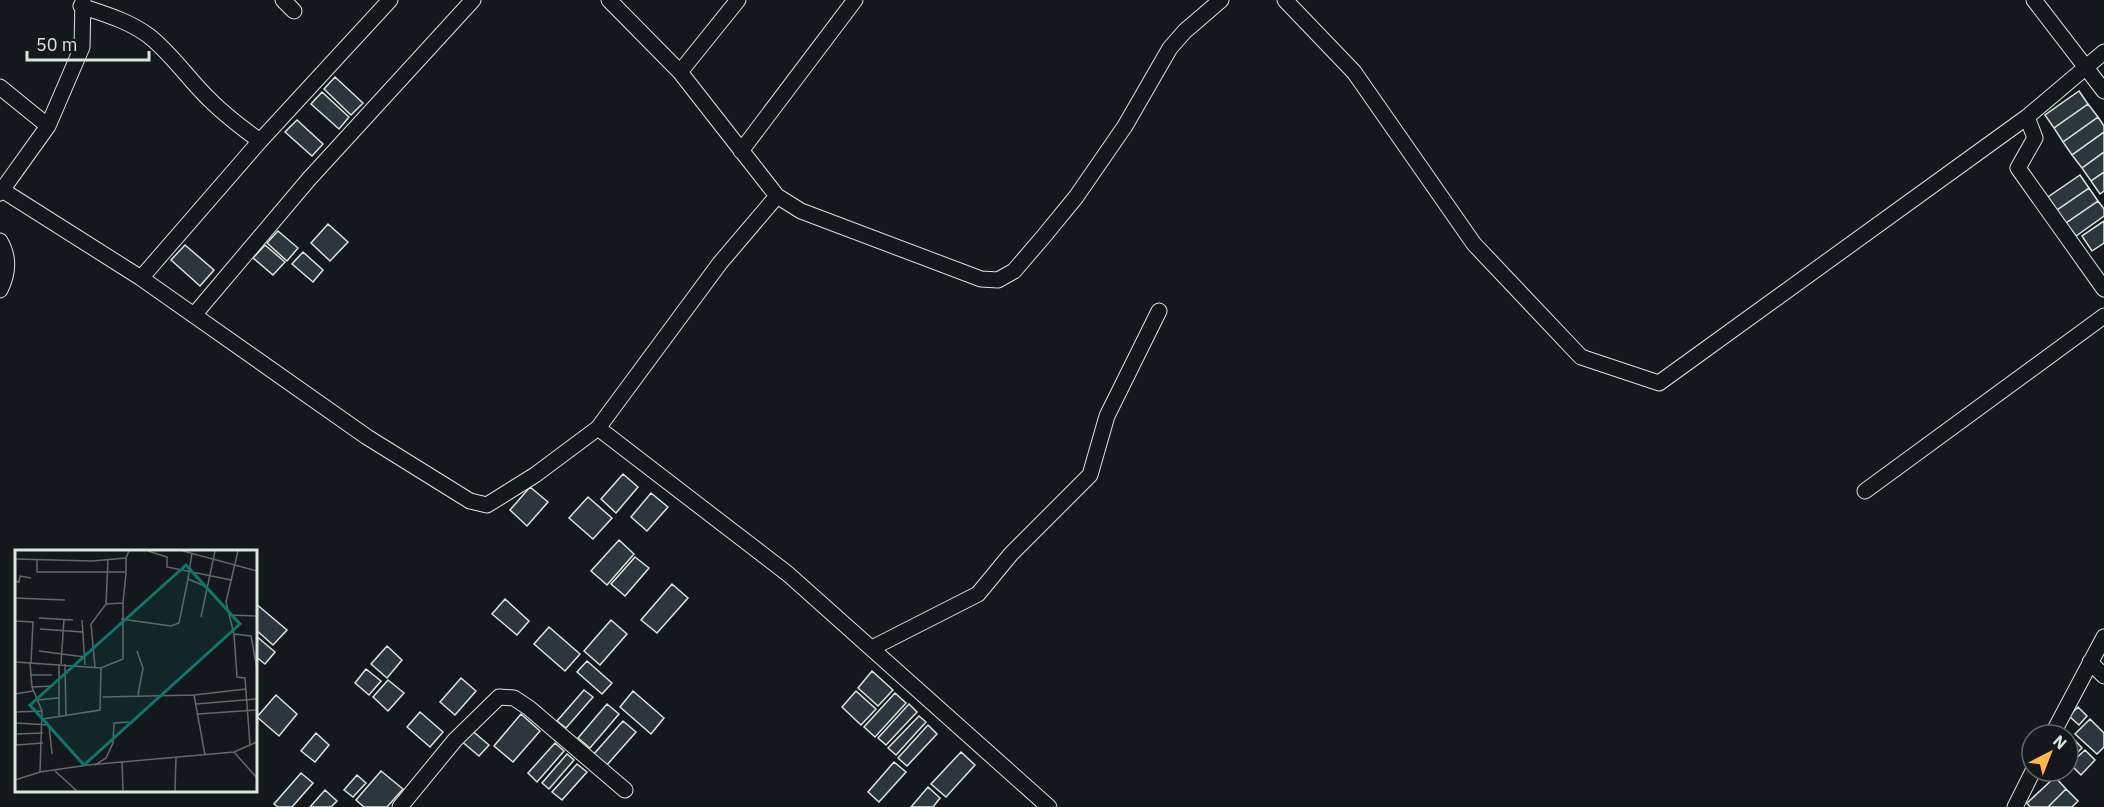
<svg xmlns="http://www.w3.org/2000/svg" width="2104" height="807" font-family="'IBM Plex Sans',sans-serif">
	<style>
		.building { fill: #2c363c; stroke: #d8e6dc; stroke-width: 1.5 }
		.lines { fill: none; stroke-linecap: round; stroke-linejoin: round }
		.minor-casing { stroke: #d8e6dc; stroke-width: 17 }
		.minor { stroke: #14181c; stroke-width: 15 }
		.inset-road { fill: none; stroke: #626a69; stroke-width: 1.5 }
		.view { fill: #0f766e; fill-opacity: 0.15; stroke: #0f766e; stroke-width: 3 }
		.inset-edge { fill: none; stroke: #d8e6dc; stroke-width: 3 }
	</style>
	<rect width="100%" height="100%" fill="#14181c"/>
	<!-- building -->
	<path class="building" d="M335,77L363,103L351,115L324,89Z
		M2079,91L2088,104L2054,128L2045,115Z
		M322,92L349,117L339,129L311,104Z
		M2088,104L2098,117L2063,142L2054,128Z
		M2098,117L2104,126V132L2072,155L2063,142Z
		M297,120L323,144L312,156L285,132Z
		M2104,132V152L2082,168L2072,155Z
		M2104,152V172L2091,181L2082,168Z
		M2104,172V191L2100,194L2091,181Z
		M2080,175L2089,188L2057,210L2048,197Z
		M2089,188L2098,201L2066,223L2057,210Z
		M2098,201L2104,209V216L2076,236L2066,223Z
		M2104,221V243L2092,251L2082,236Z
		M328,224L348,242L330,261L311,243Z
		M278,231L298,248L287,261L267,243Z
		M185,245L214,270L200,286L171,260Z
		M265,245L285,262L273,275L253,258Z
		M303,252L323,270L313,282L292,264Z
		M623,474L638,487L616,513L601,499Z
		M530,487L548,502L527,526L510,510Z
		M651,493L668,507L647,531L631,517Z
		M588,497L612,518L593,539L569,518Z
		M619,540L634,554L607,585L591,571Z
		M635,557L649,568L625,596L611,584Z
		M672,584L688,598L657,633L641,620Z
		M505,599L529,621L517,635L492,614Z
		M255,603L287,630L273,645L255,629Z
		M611,620L627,634L600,665L584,651Z
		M549,627L580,654L565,671L534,644Z
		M255,635L275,652L265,664L255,656Z
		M387,646L402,660L387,678L371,664Z
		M587,661L612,683L602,694L577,672Z
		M366,669L381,681L369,695L355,683Z
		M872,671L893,690L878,706L858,688Z
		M461,678L476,691L455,715L440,702Z
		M388,680L404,693L388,711L373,697Z
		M584,690L593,697L566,728L557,721Z
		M633,691L664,718L651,734L620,707Z
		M856,691L876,709L861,725L842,707Z
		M895,693L906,703L875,737L864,727Z
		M276,695L297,714L279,736L257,717Z
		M607,704L619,714L590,748L578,738Z
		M909,704L917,712L886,745L878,738Z
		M2078,707L2087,716L2079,725L2069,716Z
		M420,712L443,732L430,747L407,727Z
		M521,714L540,731L513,762L494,746Z
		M919,716L926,722L896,755L888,748Z
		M2090,719L2104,733V747L2097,754L2075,734Z
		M623,721L636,732L606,766L593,755Z
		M928,725L937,734L907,766L898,758Z
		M470,729L489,745L479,756L460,740Z
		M316,733L329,745L315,762L301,751Z
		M2071,736L2082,748L2068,762V739Z
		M555,743L564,751L537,782L528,773Z
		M2085,750L2095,760L2081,775L2070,764Z
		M961,752L975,765L946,797L931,784Z
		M567,754L574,760L549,789L542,783Z
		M894,762L906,772L879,802L868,792Z
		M577,764L587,772L562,800L552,792Z
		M381,771L403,789L387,807H364L356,800Z
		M301,773L313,783L292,807H278L274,804Z
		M357,775L366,783L353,797L344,790Z
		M2055,777L2066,789L2048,807H2030L2027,803Z
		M928,787L940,798L933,807H911Z
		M2066,789L2078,801L2072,807H2048Z
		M325,790L337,801L331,807H310Z"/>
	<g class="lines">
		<defs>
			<path id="minor" d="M283,0L294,11
				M609,0L680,72L777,196L801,211L981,279L998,280L1014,271L1044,236L1076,197L1125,126L1170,48L1185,31L1221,0
				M1285,0L1354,72L1474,244L1581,357L1659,383L2027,117
				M2034,0L2104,91
				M81,6C105,14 129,21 149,36C173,55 188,79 210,100C225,115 242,128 260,141
				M2104,52L2027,117L2035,138L2018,168L2104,289
				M680,72L738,0
				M0,87L48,126
				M741,151L855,0
				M2,190L141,278L367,437L470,501L487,505L535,475L598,428L720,263L777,196
				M0,193L48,126L82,47L83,0
				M0,241C10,258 8,274 0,290
				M141,278L260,141L390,0
				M194,315L309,179L473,0
				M598,428L788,574L1049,807
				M1865,491L2104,316
				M872,648L978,594L1011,554L1090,475L1107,416L1159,311
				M2090,662L2104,676
				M2052,735L2104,637
				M400,807L455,740L499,697L514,698L529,708L625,790
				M2015,807L2033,771"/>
		</defs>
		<!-- minor casing -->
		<use href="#minor" class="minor-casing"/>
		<!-- minor -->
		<use href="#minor" class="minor"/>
	</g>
	<!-- overview -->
	<g transform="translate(15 550)">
		<rect width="242" height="242" fill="#14181c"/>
		<path class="inset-road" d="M133,1L152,7V17L216,30M168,1L242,21M223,1L211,52L219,84L222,127L230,128L235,195M177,3L173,29L192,37M0,9L77,11L111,8L114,1M22,10V22H111V8M0,31L4,32L5,26L16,28M0,48L50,50M108,53L111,23M214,65L242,66M186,67L200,1M24,68L58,70M106,69L156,76L164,73L173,29M67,70L70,115M0,71L18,72L16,113M25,79L67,82M219,84L236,86L242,119M24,101L70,107M122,101L128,118L123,145M0,112L15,113L17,137L27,161L25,222M15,113L86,118L108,109V53L91,54L93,10M46,114L49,69M50,114L51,165M80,117L76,74L91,54M15,125H37M17,137L38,136M0,144L18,141M179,145L190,205M88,147L179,145L231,139M22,150L43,148M181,154L242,149M0,162L27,161M1,162V195L28,193M183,164L242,160M44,166V114M28,169L85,160L86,118M1,173L34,175L37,204M1,184L28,183M219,202L242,192M107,211L108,241M80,215L91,208L98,193L99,173L114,172M40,221L62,241M0,230L25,222L73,215L219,202L242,228M160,241L161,207"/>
		<path class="view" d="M171,15L225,74L69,215L15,155Z"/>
		<rect width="242" height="242" class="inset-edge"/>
	</g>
	<!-- north arrow -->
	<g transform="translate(2050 753) rotate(42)"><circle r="28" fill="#14181c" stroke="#626a69" stroke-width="1.5"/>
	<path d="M0-4.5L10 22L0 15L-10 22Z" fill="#ffb74d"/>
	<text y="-9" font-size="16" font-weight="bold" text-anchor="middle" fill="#d8e6dc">N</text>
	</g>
	<!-- scale -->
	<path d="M27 51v9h122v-9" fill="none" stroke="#d8e6dc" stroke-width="3"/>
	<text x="36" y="51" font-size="18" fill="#d8e6dc" stroke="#14181c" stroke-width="4.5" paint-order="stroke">50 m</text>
</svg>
